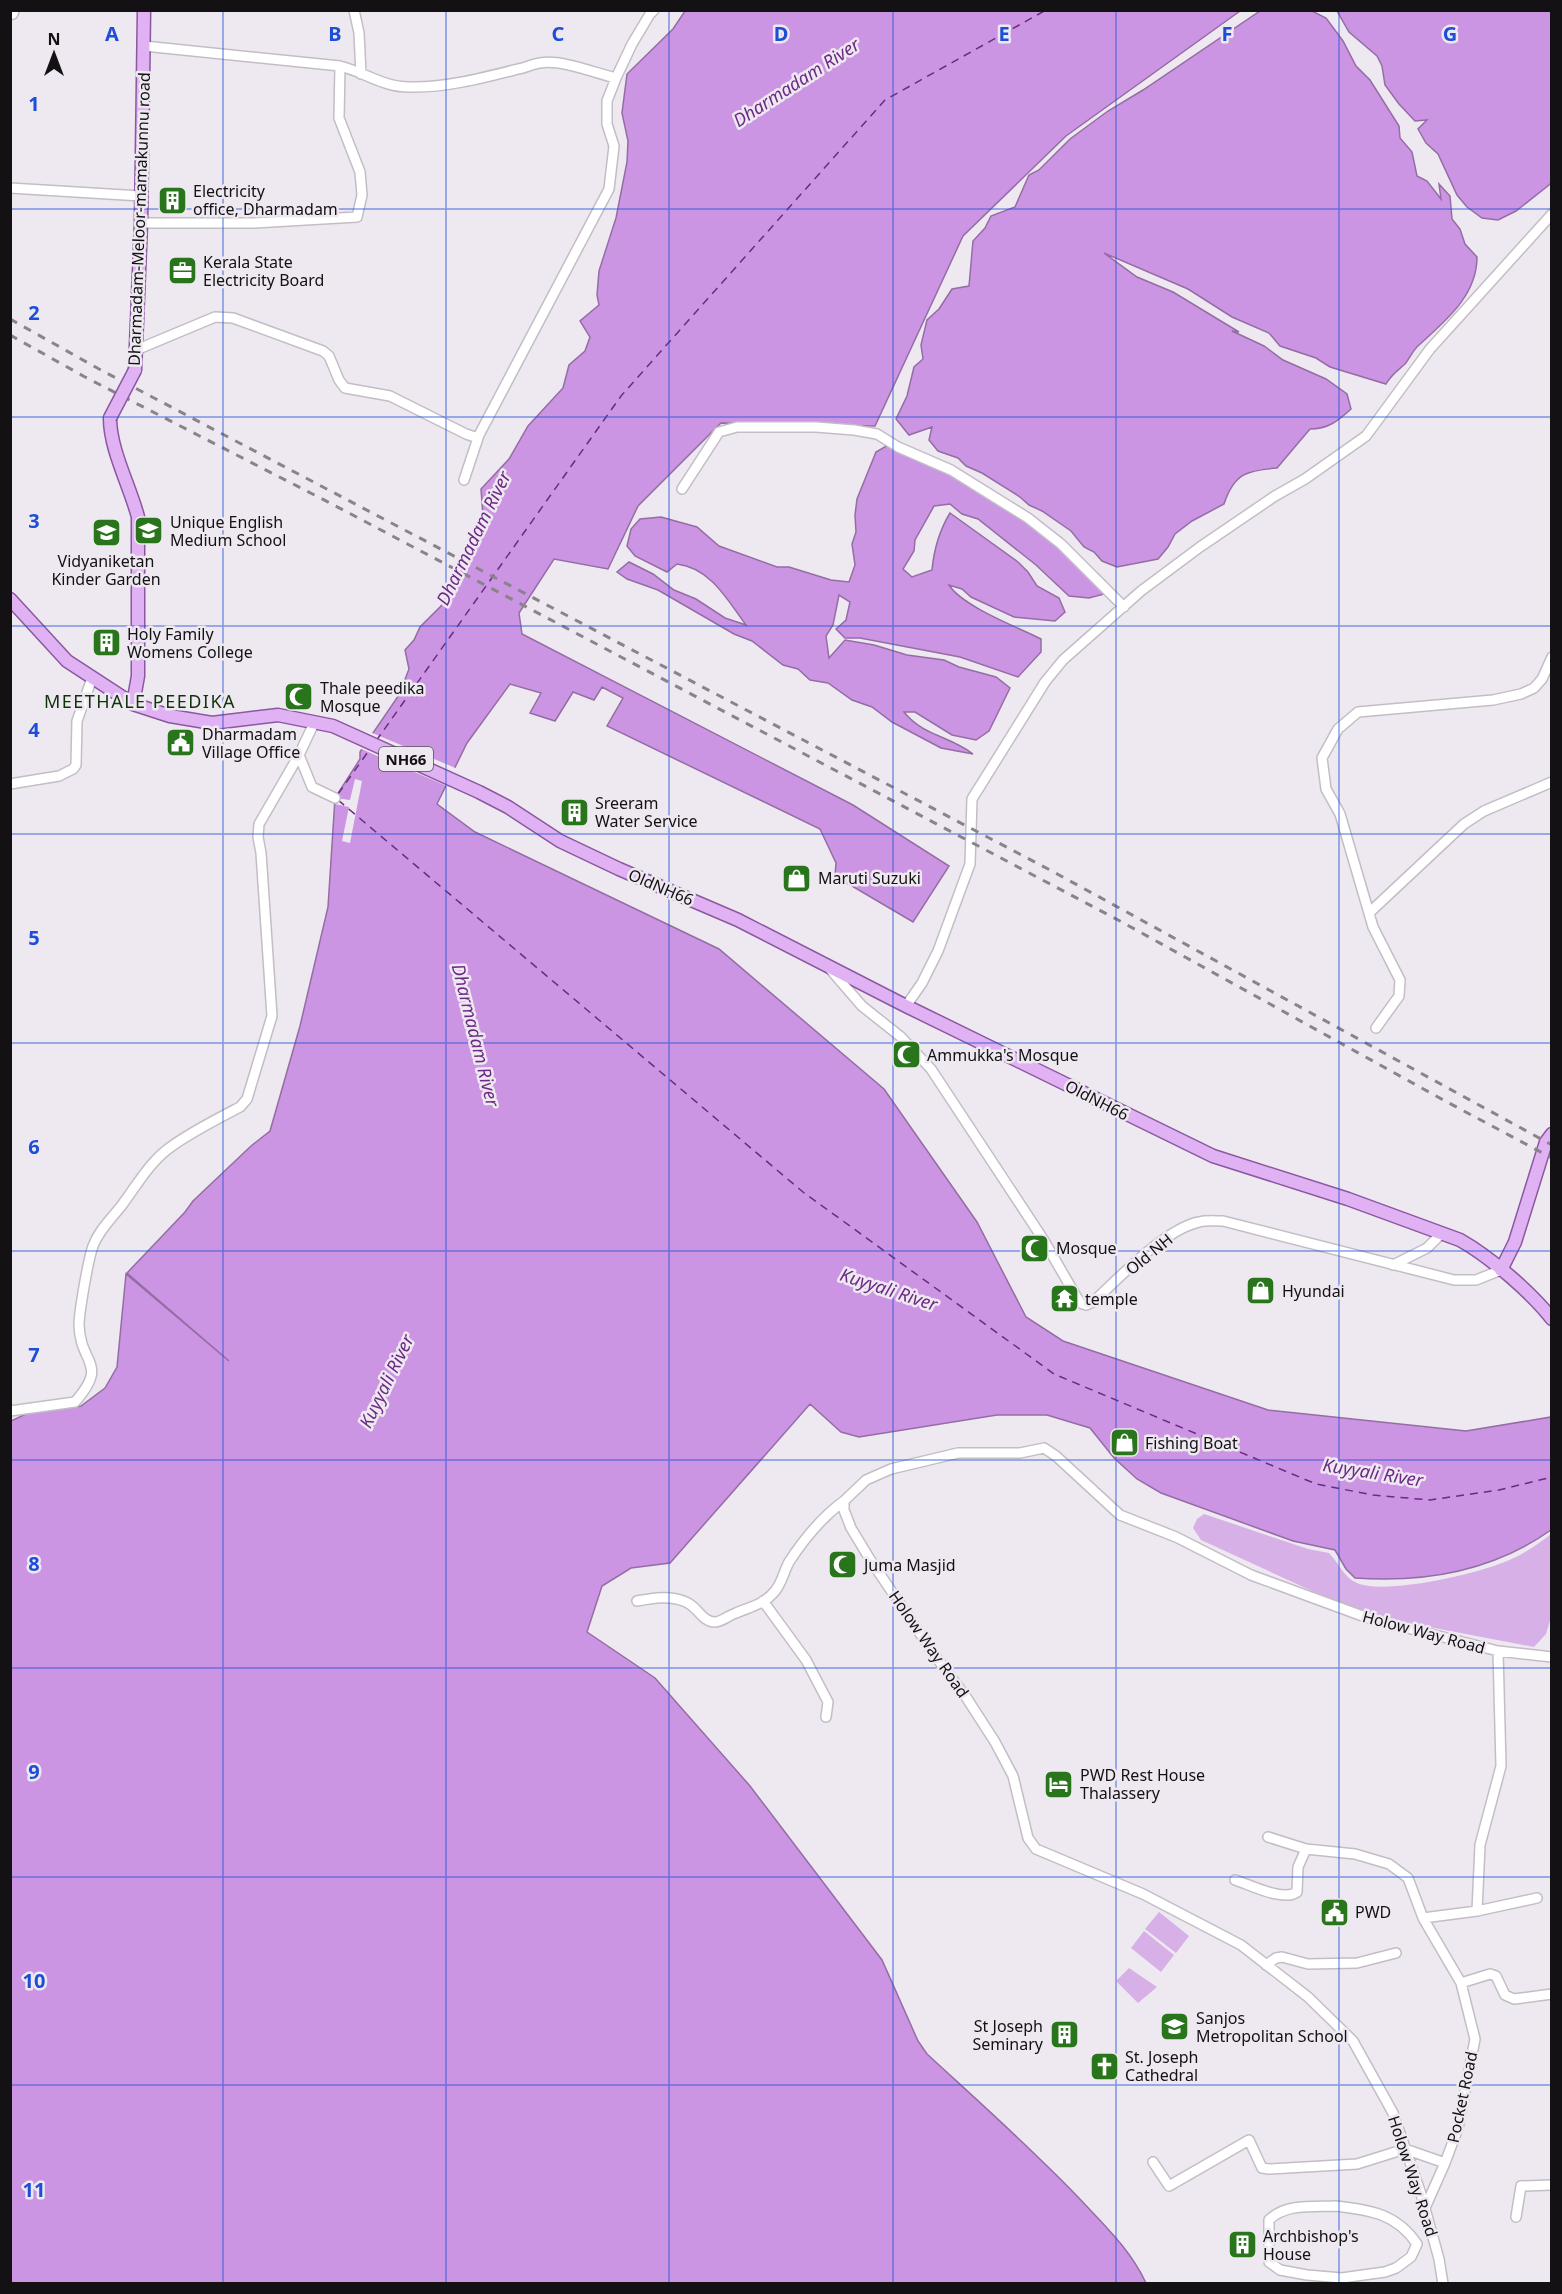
<svg xmlns="http://www.w3.org/2000/svg" width="1562" height="2294" font-family="'Noto Sans',sans-serif">
	<style>
		.green { fill: #d6b0e6 }
		.water { fill: #cc95e3; stroke: #946da5; stroke-width: 1.5 }
		.pier { fill: #eee8f0 }
		.lines { fill: none; stroke-linecap: round; stroke-linejoin: round }
		.ferry { stroke: #6c2985; stroke-width: 1.5; stroke-dasharray: 8 6; stroke-linecap: butt }
		.minor-casing { stroke: #c3bec5; stroke-width: 12 }
		.major-casing { stroke: #8b58a0; stroke-width: 15 }
		.minor { stroke: #fff; stroke-width: 9 }
		.major { stroke: #e0b2f3; stroke-width: 12 }
		.rail { stroke: #89848a; stroke-width: 3; stroke-dasharray: 8 8; stroke-linecap: butt }
		.major-bridge-casing { stroke: #8b58a0; stroke-width: 15; stroke-linecap: butt }
		.major-bridge { stroke: #e0b2f3; stroke-width: 12 }
		.grid { fill: none; stroke: #1d4ed8; stroke-width: 1.5; stroke-opacity: 0.55 }
		.labels { text-anchor: middle; dominant-baseline: central; stroke-width: 5; stroke-linejoin: round; paint-order: stroke }
		.shield { fill: #eee8f0; stroke: #555256; stroke-width: 1.5 }
		.shield-label { font-size: 15px; font-weight: bold; fill: #131114 }
		.poi-label { font-size: 16px; fill: #131114; stroke: #eee8f0; text-anchor: start }
		.street-label { font-size: 16px; fill: #131114; stroke: #eee8f0 }
		.water-label { font-size: 18px; font-style: italic; fill: #6c2985; stroke: #eee8f0 }
		.neighbourhood-label { font-size: 18px; letter-spacing: 1.5px; fill: #0f3309; stroke: #eee8f0 }
		.grid-label { font-size: 20px; text-anchor: middle; font-weight: bold; fill: #1d4ed8; stroke: #eee8f0; stroke-width: 5; stroke-linejoin: round; paint-order: stroke }
	</style>
	<rect width="100%" height="100%" fill="#eee8f0"/>
	<!-- green -->
	<path class="green" d="M1204,1514L1308,1549L1329,1553C1339,1563 1343,1577 1357,1583C1384,1595 1471,1575 1499,1564C1518,1558 1536,1546 1551,1534V1617L1546,1634L1534,1647L1393,1620L1368,1613L1312,1591L1201,1540L1193,1528L1197,1519Z
		M1159,1912L1189,1936L1176,1953L1145,1929Z
		M1144,1931L1174,1955L1161,1972L1131,1948Z
		M1129,1968L1157,1987L1138,2003L1116,1981Z"/>
	<!-- water -->
	<path class="water" d="M685,11H1240L1066,136L963,236L875,426L721,423L638,506L608,569L554,559L519,613L522,634L853,805L949,866L913,922L835,876L836,863L820,829L607,726L623,698L602,687L594,700L573,692L555,721L530,713L541,693L510,684L467,743L437,804L475,832L719,949L884,1089L977,1222L1026,1317L1063,1341L1268,1410L1466,1431L1551,1417V1530C1493,1571 1426,1583 1355,1578L1346,1569L1335,1550L1293,1541L1161,1493L1137,1479L1114,1458L1090,1428L1047,1415H997L859,1437L841,1432L810,1404L670,1563L631,1568L602,1586L587,1632L655,1678L750,1786L882,1960L918,2041L927,2054C978,2101 1030,2147 1078,2197C1104,2225 1130,2249 1146,2283L11,2284V1421L28,1413L81,1406L105,1388L117,1367L126,1274L229,1361L127,1273L185,1212L193,1201L251,1146L270,1131L300,1026L328,907L335,798L360,759V752L399,695L409,669L405,650L414,640L420,627L441,606L484,530L481,489L509,459L528,426L563,388L569,365L585,351L590,337L580,321L599,305L597,295L599,271L616,218L627,162L628,141L622,113L627,74L673,29Z
		M1260,11H1312L1326,18L1343,41L1356,66L1370,80L1399,126L1400,138L1412,152L1417,176L1427,181L1441,199L1439,184L1450,196L1452,219L1460,229L1465,244L1477,257C1477,296 1445,321 1419,345C1413,350 1410,358 1405,364C1397,371 1391,375 1386,384L1330,367L1316,358L1280,346L1269,333L1232,317L1188,289L1104,253L1137,277L1173,292L1239,332L1232,331L1264,346L1283,360L1326,379L1347,394L1351,409C1338,421 1328,429 1310,429L1277,468C1248,470 1234,473 1224,504L1192,521L1175,534L1168,547L1158,559L1117,567L1102,561L1094,552L1084,547L1071,531L1042,511L1029,505L1020,497L982,473L966,466L958,458L938,451L929,440L932,427L909,435L896,419L907,396L914,367L923,359L921,345L927,320L939,309L952,289L969,286L973,241L985,228L991,216L1015,207L1029,175L1039,170L1070,139L1108,111L1143,90Z
		M1337,11H1551L1552,182L1549,185L1516,211L1498,220L1482,218L1467,207L1457,195L1438,154L1426,143L1418,129L1427,120L1415,121L1399,104L1385,85L1382,66L1377,56L1349,32Z
		M888,445L971,481L1091,568L1105,581L1108,593L1089,598L1069,596L1036,565L978,519L962,514L950,504L934,506L915,540L914,551L903,569L912,577L932,570C934,549 939,531 950,513L1018,562L1028,572L1037,586L1059,598L1065,612L1055,621L1014,617L971,597L962,589L949,585C962,606 1017,627 1041,639V652L1018,677L960,657L860,638H845L836,629L846,620L850,602L839,595L833,625L826,636L829,658L845,640L874,645L907,655L944,660L959,667L996,677L1010,688L989,731L976,740L952,735L915,712H904C923,736 950,736 973,754L941,748L892,722L872,707L852,700L828,683L810,680L798,669L783,665L752,641L734,634L658,590L627,579L617,572L629,562L653,574L674,590L696,599L725,618L746,625C728,601 711,568 677,564L667,572L635,556L627,546L631,529L640,519L661,517L697,527L719,546L777,567H789L831,580L849,582L855,565L852,544L856,532L855,515L857,499L876,452Z"/>
	<!-- pier -->
	<path class="pier" d="M370,732L458,769L449,787L359,748Z
		M355,779L362,781L350,843L342,841L349,807L335,804V798L350,800Z"/>
	<g class="lines">
		<!-- ferry -->
		<path class="ferry" d="M376,741L621,396L885,100L1046,10
			M338,794L370,749
			M338,800L803,1192L1054,1374L1316,1484L1373,1495L1430,1500L1499,1490L1552,1477"/>
		<defs>
			<path id="minor" d="M354,10L359,33L361,74
				M10,15L13,14L14,10
				M144,46L340,66C364,72 383,87 409,87C445,88 483,78 518,69C525,68 532,64 540,63C561,59 595,73 616,78L632,44L650,14L654,10
				M10,188L141,196
				M141,223H254L357,217L362,195L360,172L339,118L340,66
				M136,350L215,317L233,318L323,351L329,356L339,380L345,388L390,396L466,434L475,437L479,435
				M464,480L479,435L609,189L614,146L607,124V101L616,78
				M682,489L719,432L737,427H816L854,430L877,434L898,447L951,470L1028,518L1061,544L1124,607
				M314,723L299,755L312,787L335,798
				M10,784L59,776L73,769L76,765L77,721L92,678
				M1369,913L1464,824L1484,811L1552,782
				M830,969L862,1006L901,1037L931,1069L1043,1239L1080,1303L1086,1305L1093,1302C1119,1278 1165,1229 1199,1222C1207,1220 1215,1221 1223,1221L1454,1280H1476L1501,1270
				M906,1006L922,983L938,951L970,864L972,799L1045,682L1063,660L1141,591L1200,547L1275,496L1305,479L1366,436L1430,349L1552,214
				M1376,1028L1399,996L1400,980L1373,927L1340,814L1326,789L1322,758L1338,729L1358,712L1493,700L1521,694L1534,688L1542,679L1552,657
				M1393,1265L1427,1248L1442,1233
				M10,1411L75,1402C110,1362 79,1365 79,1323C80,1308 88,1260 93,1246C99,1230 112,1218 122,1205C137,1185 150,1161 172,1146C193,1131 217,1119 240,1107L247,1099L272,1016L261,853L258,837L259,824L299,755
				M637,1601C653,1598 671,1595 686,1602C698,1607 702,1622 715,1622C722,1622 729,1615 736,1613C750,1607 765,1604 775,1591C782,1583 784,1571 789,1562C804,1539 822,1517 844,1501
				M763,1601L806,1660L828,1702L826,1717
				M1268,1837L1306,1849
				M1235,1880C1251,1885 1283,1902 1297,1892L1298,1867L1306,1849L1355,1854L1389,1864L1408,1878L1423,1918L1461,1983L1475,2039L1458,2128L1445,2163L1425,2208
				M1477,1911L1480,1845L1501,1766L1498,1651
				M1423,1918L1477,1911L1537,1898
				M1266,1965L1276,1958L1282,1957L1308,1964L1357,1963L1396,1953
				M1461,1983L1490,1974L1496,1976L1505,1995L1514,1999L1522,1998L1552,1994
				M1153,2162L1169,2186L1249,2140L1262,2168L1269,2169L1357,2164L1405,2149L1445,2163
				M1336,2206C1371,2210 1397,2214 1417,2244L1411,2257L1396,2268L1385,2272L1363,2275L1342,2278L1307,2275L1280,2270L1269,2262V2220C1286,2203 1314,2207 1336,2206Z
				M1516,2217L1521,2186L1552,2185
				M1443,2284L1439,2259L1421,2194L1393,2113L1353,2041L1308,1997L1241,1945L1143,1894L1036,1849L1028,1838L1013,1776L995,1742L966,1697L936,1657L871,1561L851,1528L844,1510V1501L866,1480L891,1469L958,1453H1020L1044,1448L1056,1456L1120,1515L1176,1537L1251,1575L1368,1618L1498,1651L1552,1657"/>
			<path id="major" d="M135,370L141,223L144,10
				M110,418C110,450 130,486 138,517V676L133,704
				M10,599L67,661L133,704L170,716L212,723L278,715L333,726L479,792L508,807L560,841L619,869L738,920L906,1006L1213,1156L1348,1199L1460,1240C1490,1257 1531,1292 1552,1319
				M1501,1270L1515,1242L1546,1142L1552,1134"/>
		</defs>
		<!-- minor casing -->
		<use href="#minor" class="minor-casing"/>
		<!-- major casing -->
		<use href="#major" class="major-casing"/>
		<!-- minor -->
		<use href="#minor" class="minor"/>
		<!-- major -->
		<use href="#major" class="major"/>
		<!-- rail -->
		<path class="rail" d="M10,319L99,369L1050,870L1552,1145
			M10,335L85,377L330,503L1120,921L1447,1102L1552,1158"/>
		<defs>
			<path id="major-bridge" d="M110,418L135,370"/>
		</defs>
		<!-- major-bridge casing -->
		<use href="#major-bridge" class="major-bridge-casing"/>
		<!-- major-bridge -->
		<use href="#major-bridge" class="major-bridge"/>
	</g>
	<!-- grid -->
	<path class="grid" d="M223,10V2284M446,10V2284M669,10V2284M893,10V2284M1116,10V2284M1339,10V2284M10,209H1552M10,417H1552M10,626H1552M10,834H1552M10,1043H1552M10,1251H1552M10,1460H1552M10,1668H1552M10,1877H1552M10,2085H1552"/>
	<!-- icons -->
	<defs>
		<symbol id="building-square" viewBox="-11 -11 22 22"><rect x="-9" y="-9" width="18" height="18" rx="4" fill="#28751b" stroke="#eee8f0"/><path d="M-4-6H4V6H1V3H-1V6H-4ZM-2.5-4.3h1.7v1.8h-1.7ZM.8-4.3h1.7v1.8H.8ZM-2.5-1h1.7V.8h-1.7ZM.8-1h1.7V.8H.8Z" fill="#fff"/></symbol>
		<symbol id="office-square" viewBox="-11 -11 22 22"><rect x="-9" y="-9" width="18" height="18" rx="4" fill="#28751b" stroke="#eee8f0"/><path d="M-6-3h4V-5.5h4V-3h4V5H-6ZM-1-4.5V-3h2v-1.5ZM-6 0V1H6V0Z" fill="#fff"/></symbol>
		<symbol id="school-square" viewBox="-11 -11 22 22"><rect x="-9" y="-9" width="18" height="18" rx="4" fill="#28751b" stroke="#eee8f0"/><path d="M0-5L7-2L0 1L-7-2ZM-4 1L0 2.5L4 1V4Q0 6-4 4Z" fill="#fff"/></symbol>
		<symbol id="mosque-square" viewBox="-11 -11 22 22"><rect x="-9" y="-9" width="18" height="18" rx="4" fill="#28751b" stroke="#eee8f0"/><path d="M3.5-4.9A6 6 0 1 0 3.5 4.9A5 5 0 1 1 3.5-4.9Z" fill="#fff"/></symbol>
		<symbol id="civic-square" viewBox="-11 -11 22 22"><rect x="-9" y="-9" width="18" height="18" rx="4" fill="#28751b" stroke="#eee8f0"/><path d="M-.6-6.5H3V-4.5H.6V-3L4-1V1h2V6H-6V1h2V-1L-.6-3ZM-1.2 2.5V6h2.4V2.5Z" fill="#fff"/></symbol>
		<symbol id="shop-square" viewBox="-11 -11 22 22"><rect x="-9" y="-9" width="18" height="18" rx="4" fill="#28751b" stroke="#eee8f0"/><path d="M-5-2.5h2.3a2.7 3.5 0 0 1 5.4 0H5L5.5 6h-11ZM-1.5-2.5h3a1.5 2.3 0 0 0-3 0Z" fill="#fff"/></symbol>
		<symbol id="temple-square" viewBox="-11 -11 22 22"><rect x="-9" y="-9" width="18" height="18" rx="4" fill="#28751b" stroke="#eee8f0"/><path d="M0-6L5-2H3V0L6.5 2.5H4V6H1.5V3h-3V6H-4V2.5H-6.5L-3 0V-2H-5Z" fill="#fff"/></symbol>
		<symbol id="hotel-square" viewBox="-11 -11 22 22"><rect x="-9" y="-9" width="18" height="18" rx="4" fill="#28751b" stroke="#eee8f0"/><path d="M-6-4.5h1.5V1H6V5H4.5V3h-9V5H-6ZM-4 0a1.8 1.8 0 1 1 3.6 0ZM.5 0V-2.5h3Q6-2.5 6 0Z" fill="#fff"/></symbol>
		<symbol id="church-square" viewBox="-11 -11 22 22"><rect x="-9" y="-9" width="18" height="18" rx="4" fill="#28751b" stroke="#eee8f0"/><path d="M-1.2-6h2.4v3.5h3.3v2.4h-3.3V6h-2.4V-.1h-3.3v-2.4h3.3Z" fill="#fff"/></symbol>
	</defs>
	<g fill-rule="evenodd">
		<use href="#building-square" x="156" y="184" width="33" height="33"/>
		<use href="#office-square" x="166" y="254" width="33" height="33"/>
		<use href="#school-square" x="132" y="514" width="33" height="33"/>
		<use href="#school-square" x="90" y="516" width="33" height="33"/>
		<use href="#building-square" x="90" y="626" width="33" height="33"/>
		<use href="#mosque-square" x="282" y="680" width="33" height="33"/>
		<use href="#civic-square" x="164" y="726" width="33" height="33"/>
		<use href="#building-square" x="558" y="796" width="33" height="33"/>
		<use href="#shop-square" x="780" y="862" width="33" height="33"/>
		<use href="#mosque-square" x="890" y="1038" width="33" height="33"/>
		<use href="#mosque-square" x="1018" y="1232" width="33" height="33"/>
		<use href="#shop-square" x="1244" y="1274" width="33" height="33"/>
		<use href="#temple-square" x="1048" y="1282" width="33" height="33"/>
		<use href="#shop-square" x="1108" y="1426" width="33" height="33"/>
		<use href="#mosque-square" x="826" y="1548" width="33" height="33"/>
		<use href="#hotel-square" x="1042" y="1768" width="33" height="33"/>
		<use href="#civic-square" x="1318" y="1896" width="33" height="33"/>
		<use href="#school-square" x="1158" y="2010" width="33" height="33"/>
		<use href="#building-square" x="1048" y="2018" width="33" height="33"/>
		<use href="#church-square" x="1088" y="2050" width="33" height="33"/>
		<use href="#building-square" x="1226" y="2228" width="33" height="33"/>
	</g>
	<g class="labels">
		<!-- shield labels -->
		<rect class="shield" x="379" y="747" width="54" height="24" rx="4.5"/>
		<g class="shield-label">
			<text x="406" y="759">NH66</text>
		</g>
		<!-- poi labels -->
		<g class="poi-label">
			<text x="193" y="191">Electricity<tspan x="193" dy="18">office, Dharmadam</tspan></text>
			<text x="203" y="262">Kerala State<tspan x="203" dy="18">Electricity Board</tspan></text>
			<text x="170" y="522">Unique English<tspan x="170" dy="18">Medium School</tspan></text>
			<text x="106" y="561" text-anchor="middle">Vidyaniketan<tspan x="106" dy="18">Kinder Garden</tspan></text>
			<text x="127" y="634">Holy Family<tspan x="127" dy="18">Womens College</tspan></text>
			<text x="320" y="688">Thale peedika<tspan x="320" dy="18">Mosque</tspan></text>
			<text x="202" y="734">Dharmadam<tspan x="202" dy="18">Village Office</tspan></text>
			<text x="595" y="803">Sreeram<tspan x="595" dy="18">Water Service</tspan></text>
			<text x="818" y="878">Maruti Suzuki</text>
			<text x="927" y="1055">Ammukka's Mosque</text>
			<text x="1056" y="1248">Mosque</text>
			<text x="1282" y="1291">Hyundai</text>
			<text x="1085" y="1299">temple</text>
			<text x="1145" y="1443">Fishing Boat</text>
			<text x="864" y="1565">Juma Masjid</text>
			<text x="1080" y="1775">PWD Rest House<tspan x="1080" dy="18">Thalassery</tspan></text>
			<text x="1355" y="1912">PWD</text>
			<text x="1196" y="2018">Sanjos<tspan x="1196" dy="18">Metropolitan School</tspan></text>
			<text x="1043" y="2026" text-anchor="end">St Joseph<tspan x="1043" dy="18">Seminary</tspan></text>
			<text x="1125" y="2057">St. Joseph<tspan x="1125" dy="18">Cathedral</tspan></text>
			<text x="1263" y="2236">Archbishop's<tspan x="1263" dy="18">House</tspan></text>
		</g>
		<!-- street labels -->
		<g class="street-label">
			<text transform="translate(139 219) rotate(-88)">Dharmadam-Meloor-mamakunnu road</text>
			<text transform="translate(661 887) rotate(23)">OldNH66</text>
			<text transform="translate(1097 1100) rotate(27)">OldNH66</text>
			<text transform="translate(1149 1254) rotate(-39)">Old NH</text>
			<text transform="translate(1424 1632) rotate(15)">Holow Way Road</text>
			<text transform="translate(929 1644) rotate(55)">Holow Way Road</text>
			<text transform="translate(1462 2097) rotate(-78)">Pocket Road</text>
			<text transform="translate(1413 2176) rotate(72)">Holow Way Road</text>
		</g>
		<!-- water labels -->
		<g class="water-label">
			<text transform="translate(796 82) rotate(-33)">Dharmadam River</text>
			<text transform="translate(473 538) rotate(-64)">Dharmadam River</text>
			<text transform="translate(476 1035) rotate(76)">Dharmadam River</text>
			<text transform="translate(889 1289) rotate(18)">Kuyyali River</text>
			<text transform="translate(386 1381) rotate(-64)">Kuyyali River</text>
			<text transform="translate(1373 1472) rotate(9)">Kuyyali River</text>
		</g>
		<!-- neighbourhood labels -->
		<g class="neighbourhood-label">
			<text x="140" y="701">MEETHALE PEEDIKA</text>
		</g>
	</g>
	<g class="grid-label">
		<text x="112" y="41">A</text>
		<text x="335" y="41">B</text>
		<text x="558" y="41">C</text>
		<text x="781" y="41">D</text>
		<text x="1004" y="41">E</text>
		<text x="1227" y="41">F</text>
		<text x="1450" y="41">G</text>
		<text x="34" y="111">1</text>
		<text x="34" y="320">2</text>
		<text x="34" y="528">3</text>
		<text x="34" y="737">4</text>
		<text x="34" y="945">5</text>
		<text x="34" y="1154">6</text>
		<text x="34" y="1362">7</text>
		<text x="34" y="1571">8</text>
		<text x="34" y="1779">9</text>
		<text x="34" y="1988">10</text>
		<text x="34" y="2197">11</text>
	</g>
	<!-- border -->
	<rect width="1562" height="2294" fill="none" stroke="#131114" stroke-width="24"/>
	<!-- north arrow -->
	<g transform="translate(54 54)" stroke="#eee8f0" stroke-width="4.5" paint-order="stroke">
	<path d="M0-4.5L10 22L0 15L-10 22Z" fill="#131114"/>
	<text y="-9" font-size="16" font-weight="bold" text-anchor="middle" fill="#131114">N</text>
	</g>
</svg>
